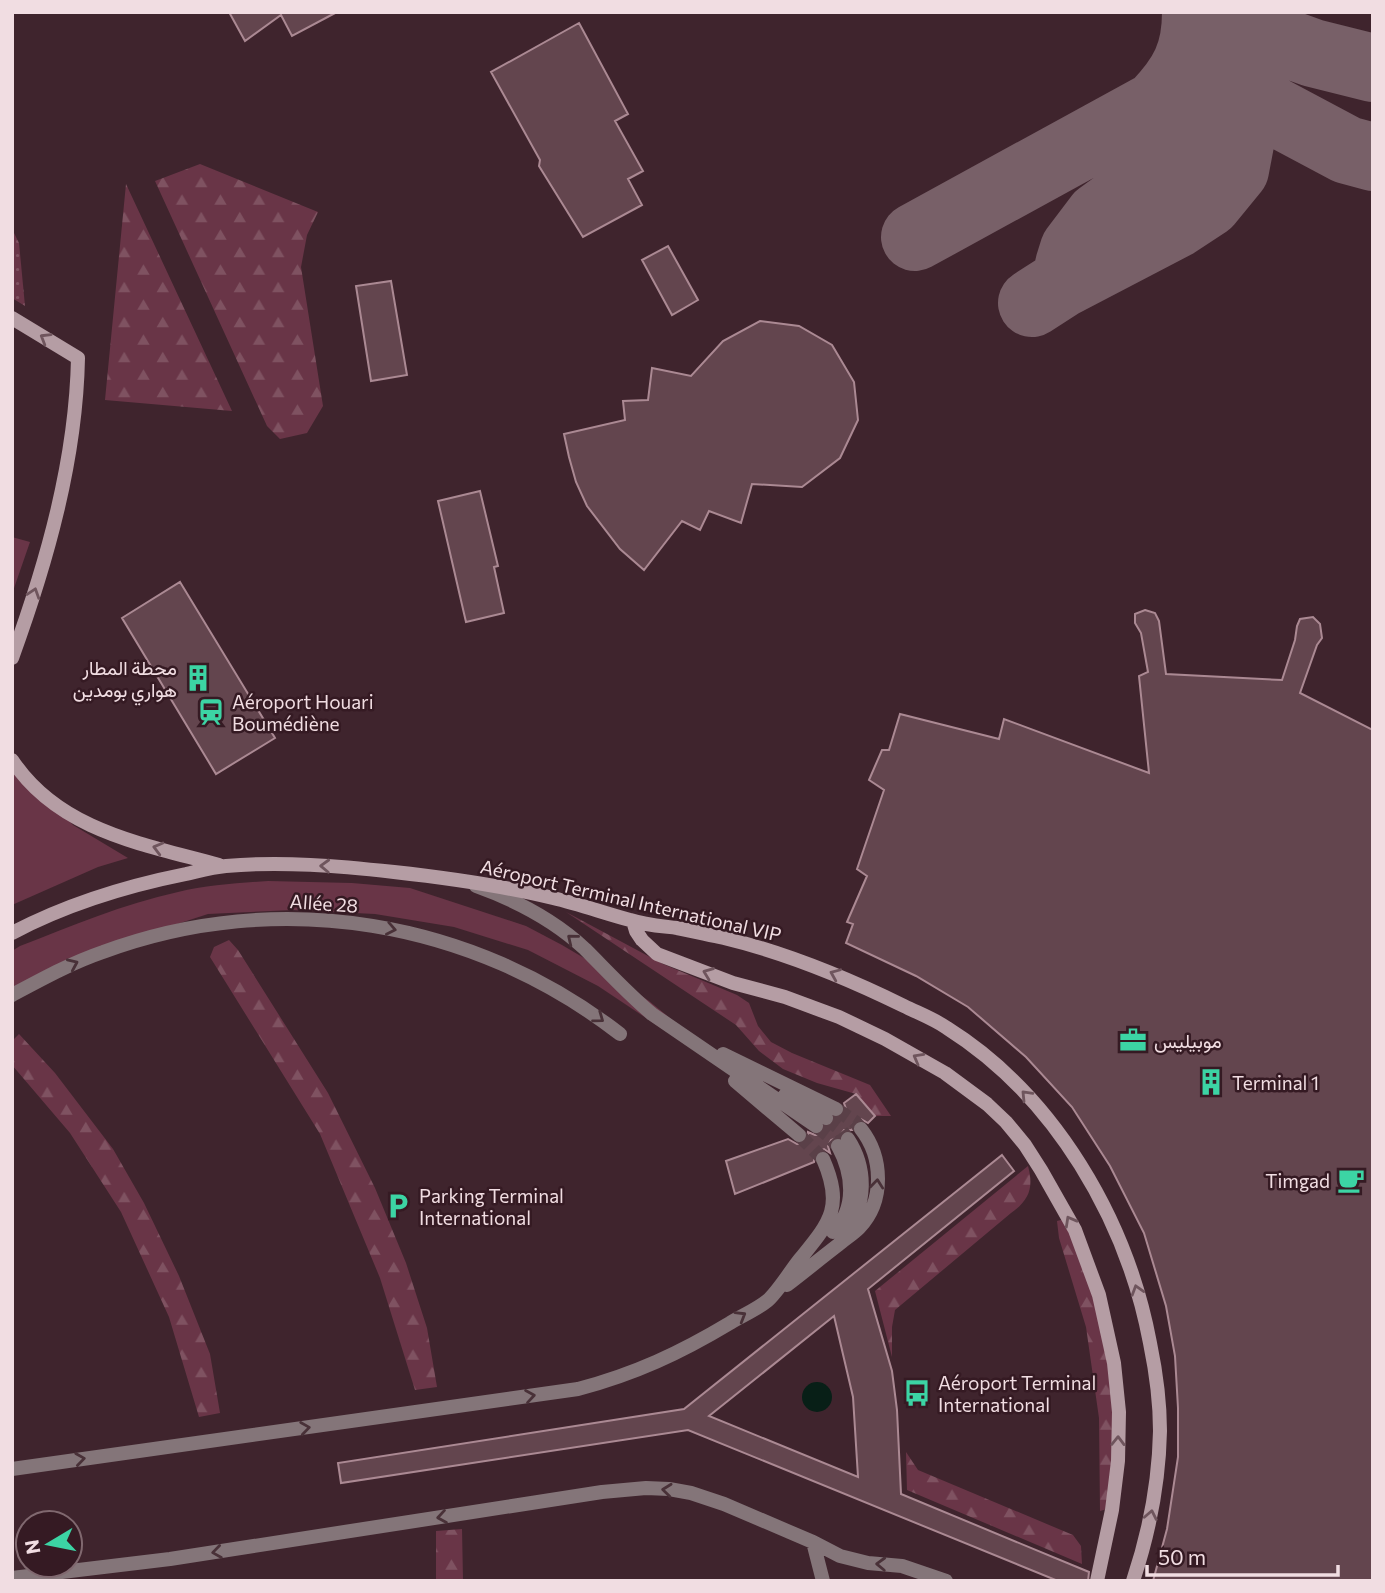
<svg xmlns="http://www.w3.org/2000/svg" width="1385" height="1593" font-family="Commissioner,Vazirmatn,sans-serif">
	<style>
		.grass { fill: #693547 }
		.forest { fill: url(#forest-firs) }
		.garden { fill: url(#garden-dots) }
		.water { fill: #081f17 }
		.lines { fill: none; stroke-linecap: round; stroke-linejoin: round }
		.taxiway { stroke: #786068; stroke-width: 68 }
		.building { fill: #63454e; stroke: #ab8993; stroke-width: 2; fill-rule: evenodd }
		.street-tunnel { stroke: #5a4048; stroke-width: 14; stroke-dasharray: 14 7; stroke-linecap: butt }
		.street { stroke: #847579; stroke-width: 14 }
		.secondary { stroke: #b59da4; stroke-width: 14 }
		.oneway { stroke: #6f555d }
		.oneway2 { stroke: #493138 }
		.labels { text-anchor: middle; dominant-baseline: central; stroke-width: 5; stroke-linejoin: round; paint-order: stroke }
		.poi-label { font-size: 19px; fill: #f1dde2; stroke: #351a23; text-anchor: start }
		.street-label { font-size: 19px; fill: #f1dde2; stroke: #351a23 }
	</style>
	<defs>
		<pattern id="forest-firs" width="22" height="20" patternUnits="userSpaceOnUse" patternTransform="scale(1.75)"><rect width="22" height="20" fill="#693547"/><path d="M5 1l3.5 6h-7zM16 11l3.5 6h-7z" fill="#7f5261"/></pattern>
		<pattern id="garden-dots" width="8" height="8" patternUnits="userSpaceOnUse" patternTransform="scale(1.75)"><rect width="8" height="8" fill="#693547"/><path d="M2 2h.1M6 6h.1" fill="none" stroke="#7f5261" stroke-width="1.8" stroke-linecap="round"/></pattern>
	</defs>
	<rect width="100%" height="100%" fill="#3f242d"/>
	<!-- grass -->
	<path class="grass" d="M12,537L30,542L12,594Z
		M12,758L73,825L128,858L98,867L12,905Z
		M268,881L352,883L410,888L526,926L562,945L601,968L649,1001L681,1027L664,1030L598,986L528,950L454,927L375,914L293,910L208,914L128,940L12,989V951L20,946C72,926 123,904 178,892C207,885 238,883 268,881Z"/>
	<!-- forest -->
	<path class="forest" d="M200,164L318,212L307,235L301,267L323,406L307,433L280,439L267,426L155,181Z
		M126,184L232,411L105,400Z
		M566,912L663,964L737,995L749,1003L758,1026L771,1042L792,1053L870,1085L891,1116H875L856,1094L817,1083L783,1069L759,1051L736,1025Z
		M229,940L238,950L328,1093L375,1188L406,1263L427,1328L437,1387L415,1390L380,1278L320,1134L210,957L214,947Z
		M19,1034L55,1073L113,1149L144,1203L179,1276L210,1354L220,1413L199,1417L169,1317L121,1212L70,1133L12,1065V1041Z
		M1028,1166C1034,1188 1029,1200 1011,1213L895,1310L892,1327V1357L875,1291Z
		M1065,1219L1087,1264L1110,1354L1118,1428L1107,1509L1100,1511L1099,1418L1086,1327L1059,1238L1057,1221Z
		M906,1452L918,1470L1073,1535L1081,1546L1082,1564L907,1490Z
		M462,1529L463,1581H436V1531Z"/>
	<!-- garden -->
	<path class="garden" d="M12,229L19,243L25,306L12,298Z"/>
	<!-- water -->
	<path class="water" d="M802 1397a15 15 0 1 1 30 0a15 15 0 1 1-30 0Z"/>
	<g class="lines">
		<!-- taxiway -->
		<path class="taxiway" d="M1227,12L1252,31L1313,53L1373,68
			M1232,70L1237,80L1270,109L1347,150L1373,157
			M915,237L1156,105C1184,76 1196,53 1196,12
			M1069,265L1074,249L1099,216L1241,113L1263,103
			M1032,303L1063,283L1176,224L1208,203L1235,170L1242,133L1237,80"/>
	</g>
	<!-- building -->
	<path class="building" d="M229,12H337L292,36L281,15L245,41Z
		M579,23L628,114L615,121L643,171L628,179L642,205L583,237L539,166L540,160L491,72Z
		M668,246L698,300L672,315L642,260Z
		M391,281L407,375L371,381L356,286Z
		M760,321L799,326L832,345L854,382L858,420L840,458L802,487L752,484L741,523L709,511L700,530L682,521L644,570L620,549L587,506L576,482L569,457L564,434L625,420L623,401L648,400L652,368L691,376L723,341Z
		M480,491L498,566L494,567L504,613L466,622L438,501Z
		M180,582L275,738L216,774L122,618Z
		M1145,610L1155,613L1159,621L1166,674L1282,680L1295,640L1297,626L1300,619L1313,617L1320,624L1322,638L1317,645L1300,693L1373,730V1581H1153L1167,1529L1178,1457V1408L1175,1356L1166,1306L1144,1233L1110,1166L1072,1107L1026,1057L968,1007L916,976L846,943L853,924L847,922L867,876L857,869L884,790L869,780L882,750H889L900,714L999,739L1004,719L1149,773L1139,676L1148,672L1141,633L1135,623V614Z
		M856,1094L875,1116L868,1123L861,1119L855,1121L852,1125V1130H844L839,1137L831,1140L828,1146L830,1153L824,1149L816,1152L814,1157V1162L735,1194L726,1161L788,1139L797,1144H803L808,1137V1132L815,1135H820L823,1132L825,1128L831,1126L836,1118L842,1117L846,1109L844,1103Z
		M1002,1155L1014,1171L868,1289L892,1371L897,1410L901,1494L1089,1572L1088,1581H1058L688,1430L341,1483L338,1463L684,1409ZM834,1316L853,1397L858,1477L709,1416Z"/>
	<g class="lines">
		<!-- street-tunnel -->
		<path class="street-tunnel" d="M836,1109L855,1122L861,1129
			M826,1118L838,1127L848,1139
			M816,1126L828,1135L838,1146
			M799,1135L823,1159"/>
		<!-- street -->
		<path class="street" d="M476,886C515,900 554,920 585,949C607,971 628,994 652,1014L816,1126
			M12,995C42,979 71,963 103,952C279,887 473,920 620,1034
			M723,1054L836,1109
			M735,1081L799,1135
			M785,1095L826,1118
			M833,1232C857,1208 853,1174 838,1146
			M844,1233C867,1207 867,1168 848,1139
			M787,1285C804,1272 821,1258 838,1245C845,1239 853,1234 859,1228C885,1201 883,1157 861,1129
			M12,1469L578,1389C635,1374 680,1353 730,1323C741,1316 756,1310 767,1301C777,1293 791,1270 800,1259C830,1222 844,1207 823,1159
			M813,1542L823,1581
			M12,1578L170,1559L602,1492L646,1488L669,1489L691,1493L724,1504L813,1542L840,1556L868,1563L902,1566L946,1581"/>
		<!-- secondary -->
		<path class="secondary" d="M12,318L78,358C76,460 47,562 12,658
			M12,760C59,831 143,844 219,865
			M633,921L636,931L642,940L657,954L733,983L785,997L839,1017L885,1039L945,1073L987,1104L1006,1122L1025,1145L1041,1170L1075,1230L1099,1295L1114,1363L1119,1412L1118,1461L1112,1510L1097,1581
			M12,933C67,904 126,886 186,874C199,871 213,867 226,866C282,861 339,866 394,872C448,878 500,885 553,898C579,904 604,913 630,920C645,925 661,926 677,928C693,931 709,935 724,938C787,953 847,978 904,1006C918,1013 934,1019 947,1028C1055,1096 1127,1220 1150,1343C1156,1372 1160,1402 1160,1431C1159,1482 1149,1533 1133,1581"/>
	</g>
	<!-- one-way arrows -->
	<defs><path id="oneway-chevron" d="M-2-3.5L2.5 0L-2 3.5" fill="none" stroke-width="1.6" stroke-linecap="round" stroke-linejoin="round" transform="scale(1.75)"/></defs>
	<g class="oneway">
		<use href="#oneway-chevron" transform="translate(45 338) rotate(-149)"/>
		<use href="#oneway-chevron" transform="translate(34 593) rotate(-72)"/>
		<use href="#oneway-chevron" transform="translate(158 848) rotate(-165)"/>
		<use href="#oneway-chevron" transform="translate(325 866) rotate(-178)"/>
		<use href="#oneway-chevron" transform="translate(708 973) rotate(-159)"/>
		<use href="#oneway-chevron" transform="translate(835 974) rotate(-157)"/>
		<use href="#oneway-chevron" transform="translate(918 1058) rotate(-151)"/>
		<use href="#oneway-chevron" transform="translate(1026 1095) rotate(-134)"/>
		<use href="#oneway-chevron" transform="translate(1070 1221) rotate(-119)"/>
		<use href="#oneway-chevron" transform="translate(1137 1290) rotate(-107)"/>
		<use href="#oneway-chevron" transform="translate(1118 1441) rotate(-89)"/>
		<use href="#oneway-chevron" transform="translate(1151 1515) rotate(-79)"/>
	</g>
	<g class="oneway2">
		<use href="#oneway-chevron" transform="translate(391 929) rotate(11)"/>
		<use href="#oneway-chevron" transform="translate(572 939) rotate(-141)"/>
		<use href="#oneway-chevron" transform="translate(73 964) rotate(-24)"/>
		<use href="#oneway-chevron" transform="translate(599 1018) rotate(36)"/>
		<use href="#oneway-chevron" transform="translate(877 1184) rotate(-84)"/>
		<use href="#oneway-chevron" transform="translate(741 1316) rotate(-31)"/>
		<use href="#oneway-chevron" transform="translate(530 1396) rotate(-9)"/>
		<use href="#oneway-chevron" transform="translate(305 1428) rotate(-8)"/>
		<use href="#oneway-chevron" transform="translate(80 1459) rotate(-8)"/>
		<use href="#oneway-chevron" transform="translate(667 1490) rotate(-174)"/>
		<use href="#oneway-chevron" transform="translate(442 1517) rotate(171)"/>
		<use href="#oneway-chevron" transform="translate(217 1552) rotate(172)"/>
		<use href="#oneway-chevron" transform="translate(881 1564) rotate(-178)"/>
	</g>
	<!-- icons -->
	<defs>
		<symbol id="building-bare" viewBox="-9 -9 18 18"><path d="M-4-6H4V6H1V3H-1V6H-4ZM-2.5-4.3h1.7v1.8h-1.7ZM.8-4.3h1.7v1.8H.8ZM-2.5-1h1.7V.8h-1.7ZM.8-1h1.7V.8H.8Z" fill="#3cd4a4" stroke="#351a23" stroke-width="2.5" paint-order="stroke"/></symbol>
		<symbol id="station-bare" viewBox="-9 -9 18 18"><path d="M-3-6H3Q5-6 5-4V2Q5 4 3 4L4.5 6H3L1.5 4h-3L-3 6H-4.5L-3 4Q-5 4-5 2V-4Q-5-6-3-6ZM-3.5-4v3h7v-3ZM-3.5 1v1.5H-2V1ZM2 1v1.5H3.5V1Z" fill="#3cd4a4" stroke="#351a23" stroke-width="2.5" paint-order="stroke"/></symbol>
		<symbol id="office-bare" viewBox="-9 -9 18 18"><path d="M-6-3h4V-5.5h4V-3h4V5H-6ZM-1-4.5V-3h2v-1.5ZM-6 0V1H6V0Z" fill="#3cd4a4" stroke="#351a23" stroke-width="2.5" paint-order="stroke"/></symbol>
		<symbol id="cafe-bare" viewBox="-9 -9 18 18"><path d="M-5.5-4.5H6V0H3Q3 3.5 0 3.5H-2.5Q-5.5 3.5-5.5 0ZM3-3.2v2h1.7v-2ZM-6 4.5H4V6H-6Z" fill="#3cd4a4" stroke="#351a23" stroke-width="2.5" paint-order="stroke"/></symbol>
		<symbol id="parking-bare" viewBox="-9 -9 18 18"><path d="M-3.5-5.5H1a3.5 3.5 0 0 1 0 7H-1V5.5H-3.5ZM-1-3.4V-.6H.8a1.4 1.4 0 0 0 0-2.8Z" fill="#3cd4a4" stroke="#351a23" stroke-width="2.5" paint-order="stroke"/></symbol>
		<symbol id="bus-bare" viewBox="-9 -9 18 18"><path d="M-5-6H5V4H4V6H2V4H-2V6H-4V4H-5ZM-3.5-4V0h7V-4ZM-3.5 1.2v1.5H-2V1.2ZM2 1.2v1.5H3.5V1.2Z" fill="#3cd4a4" stroke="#351a23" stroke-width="2.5" paint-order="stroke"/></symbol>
	</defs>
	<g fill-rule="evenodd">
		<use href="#building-bare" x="179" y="659" width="38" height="38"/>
		<use href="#station-bare" x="192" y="693" width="38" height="38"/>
		<use href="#office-bare" x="1114" y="1021" width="38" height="38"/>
		<use href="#building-bare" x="1192" y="1063" width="38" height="38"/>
		<use href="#cafe-bare" x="1332" y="1161" width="38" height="38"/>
		<use href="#parking-bare" x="379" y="1187" width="38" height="38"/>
		<use href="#bus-bare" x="898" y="1374" width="38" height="38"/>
	</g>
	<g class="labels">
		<!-- poi labels -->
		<g class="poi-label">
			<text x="177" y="667" text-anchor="end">محطة المطار<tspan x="177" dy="22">هواري بومدين</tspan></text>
			<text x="232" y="701">Aéroport Houari<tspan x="232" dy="22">Boumédiène</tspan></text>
			<text x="1154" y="1040">موبيليس</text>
			<text x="1232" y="1082">Terminal 1</text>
			<text x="1330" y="1180" text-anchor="end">Timgad</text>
			<text x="419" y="1195">Parking Terminal<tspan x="419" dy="22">International</tspan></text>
			<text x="938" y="1382">Aéroport Terminal<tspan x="938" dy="22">International</tspan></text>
		</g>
		<!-- street labels -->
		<g class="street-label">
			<text transform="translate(631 900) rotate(13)">Aéroport Terminal International VIP</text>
			<text transform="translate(324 903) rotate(4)">Allée 28</text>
		</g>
	</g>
	<!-- border -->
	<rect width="1385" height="1593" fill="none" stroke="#f1dde2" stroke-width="28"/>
	<!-- north arrow -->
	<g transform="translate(49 1544) rotate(260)"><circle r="33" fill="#351a23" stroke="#80686f" stroke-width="2"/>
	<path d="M0-5L12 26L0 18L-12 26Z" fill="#3cd4a4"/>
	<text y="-10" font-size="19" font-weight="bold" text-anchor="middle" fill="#f1dde2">N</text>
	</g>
	<!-- scale -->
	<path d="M1147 1565v10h191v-10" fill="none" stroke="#f1dde2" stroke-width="3.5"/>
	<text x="1158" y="1565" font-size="21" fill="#f1dde2" stroke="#351a23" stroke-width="5" paint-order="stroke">50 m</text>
</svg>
